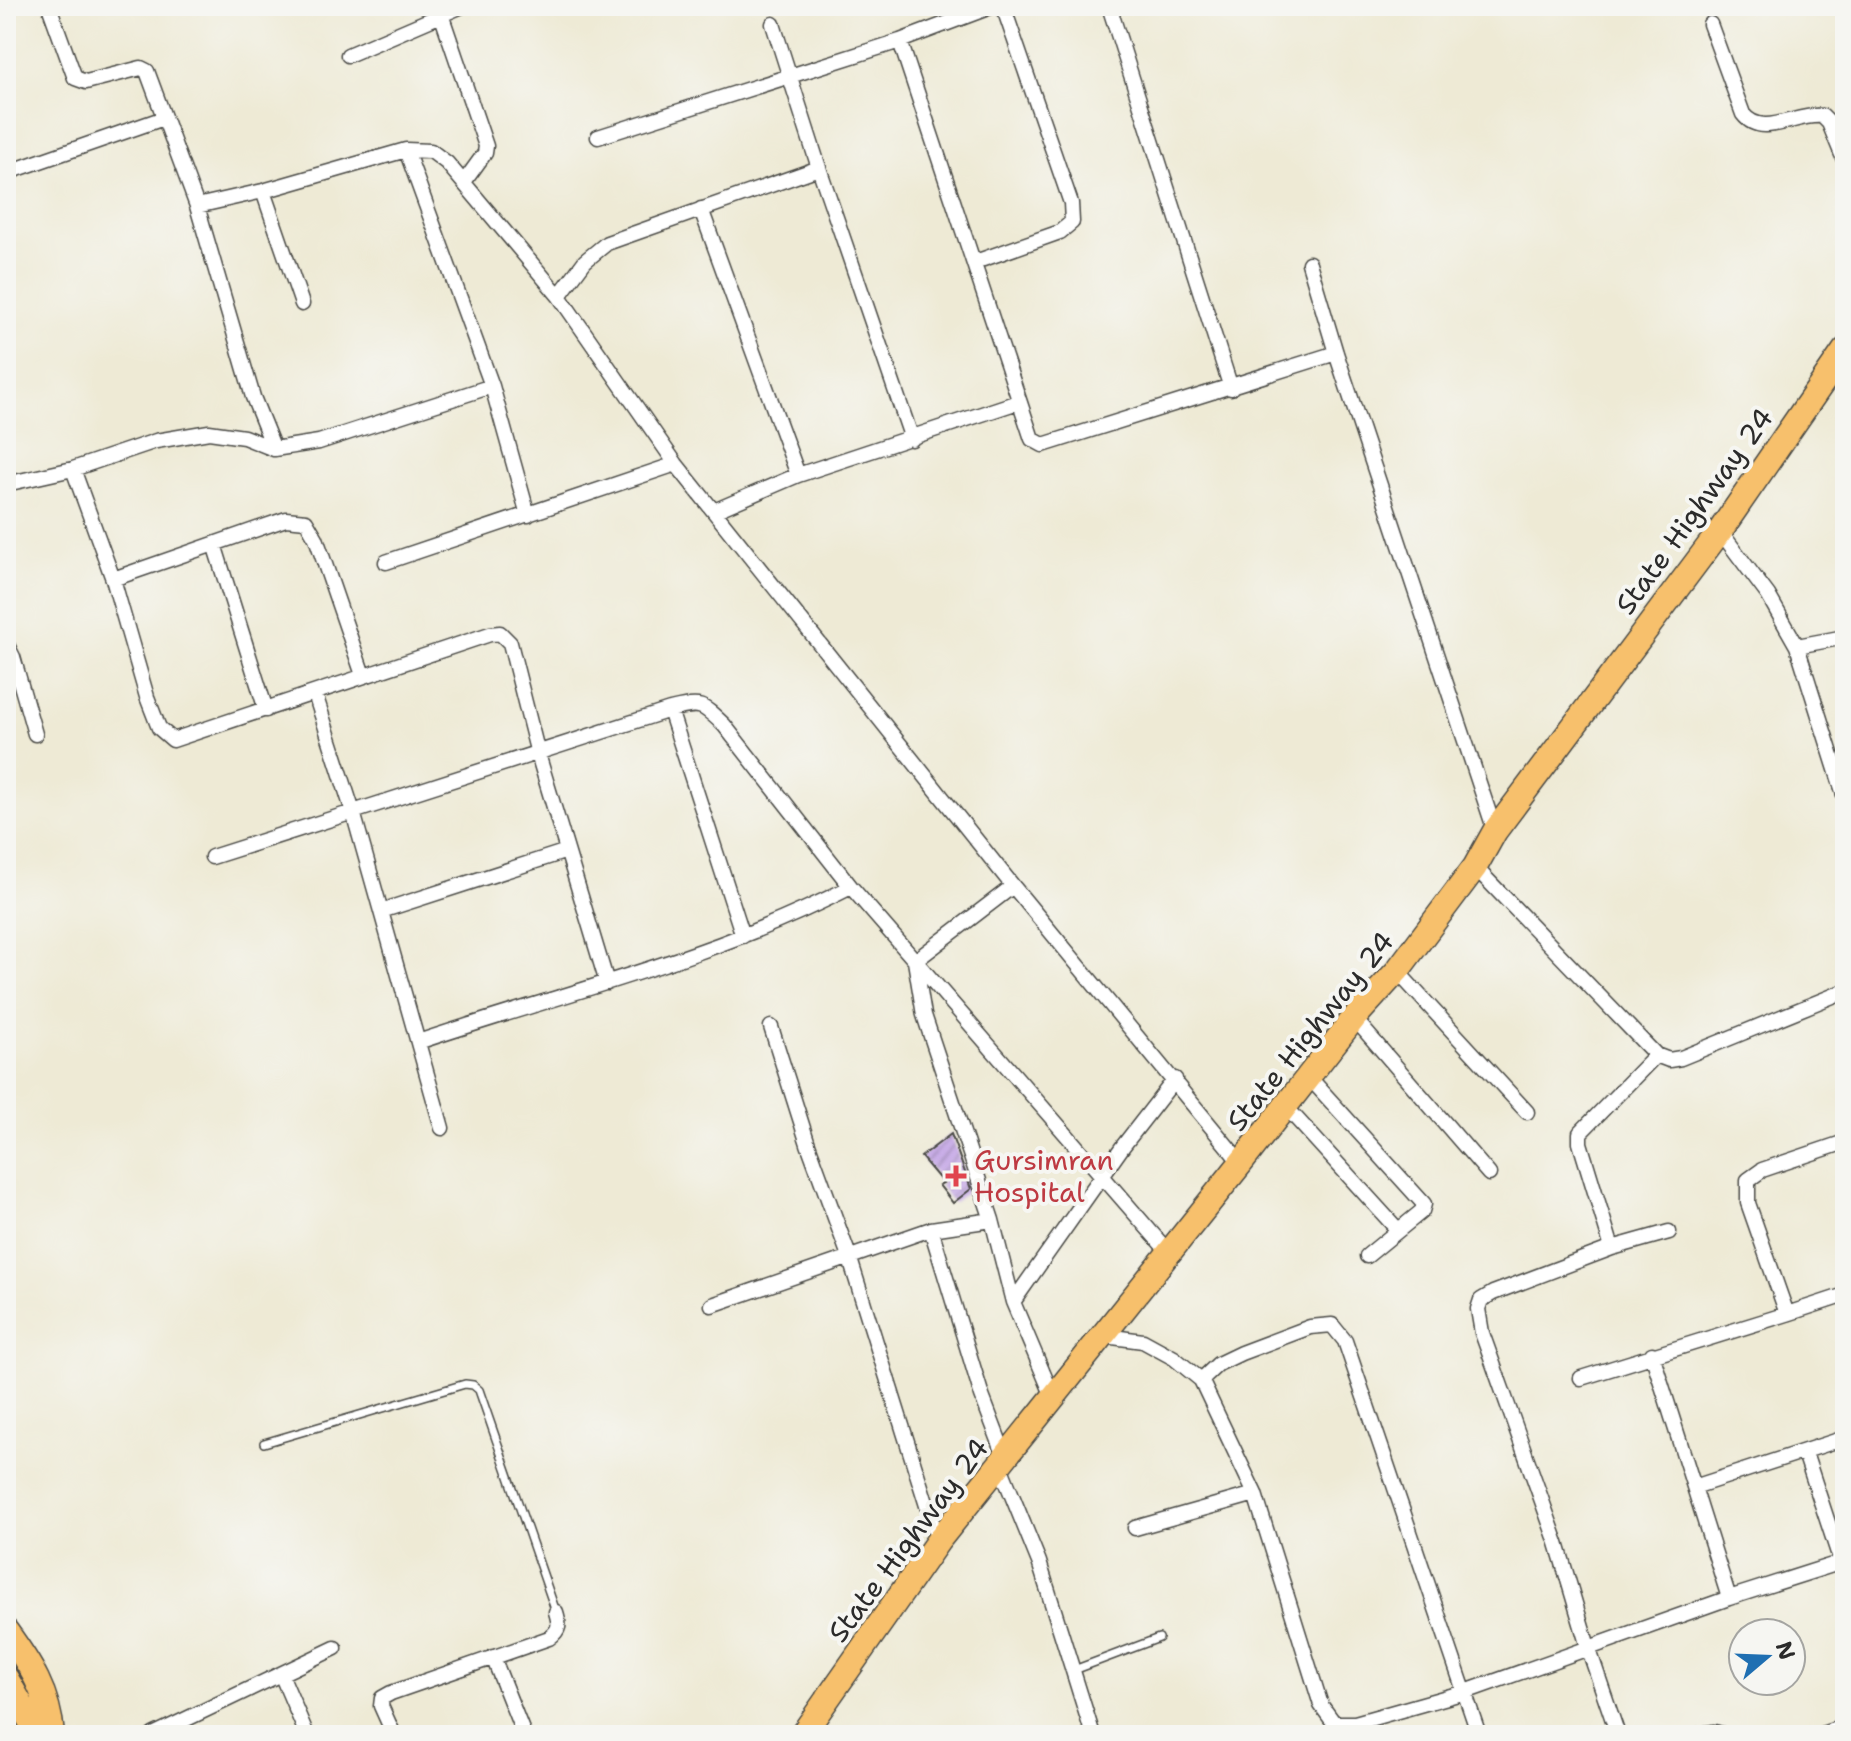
<svg xmlns="http://www.w3.org/2000/svg" width="1851" height="1741" font-family="'Shantell Sans',sans-serif">
	<style>
		.building { fill: url(#building-hatch) }
		.lines { fill: none; stroke-linecap: round; stroke-linejoin: round }
		.service-casing { stroke: #484844; stroke-width: 10 }
		.minor-casing { stroke: #484844; stroke-width: 17 }
		.primary-casing { stroke: #484844; stroke-width: 27 }
		.trunk-casing { stroke: #484844; stroke-width: 27 }
		.service { stroke: #fff; stroke-width: 7 }
		.minor { stroke: #fff; stroke-width: 14 }
		.primary { stroke: #f7c06c; stroke-width: 24 }
		.trunk { stroke: #f7c06c; stroke-width: 24 }
		.health-dot { fill: #e0444e; stroke: #f6f6f2; stroke-width: 3 }
		.labels { text-anchor: middle; dominant-baseline: central; stroke-width: 8; stroke-linejoin: round; paint-order: stroke }
		.street-label { font-size: 28px; fill: #2b2b2b; stroke: #f6f6f2 }
		.health-label { font-size: 28px; fill: #be3a42; stroke: #f6f6f2; text-anchor: start }
	</style>
	<defs>
		<pattern id="building-hatch" width="6" height="6" patternUnits="userSpaceOnUse" patternTransform="scale(2)"><rect width="6" height="6" fill="#c09fe5"/><path d="M-1 1l2-2M0 6l6-6M5 7l2-2" fill="none" stroke="#9c82ba"/></pattern>
	</defs>
	<rect width="100%" height="100%" fill="#f6f6f2"/>
	<filter id="ink" filterUnits="userSpaceOnUse"><feTurbulence type="fractalNoise" baseFrequency=".0125" numOctaves="2"/><feDisplacementMap in="SourceGraphic" scale="16" xChannelSelector="R" yChannelSelector="G"/><feConvolveMatrix kernelMatrix="1 2 1 2 8 2 1 2 1" color-interpolation-filters="sRGB"/></filter>
	<filter id="wash" filterUnits="userSpaceOnUse"><feTurbulence type="fractalNoise" baseFrequency=".006" numOctaves="4" result="noise"/><feDisplacementMap in="SourceGraphic" scale="32" xChannelSelector="R" yChannelSelector="G"/><feGaussianBlur stdDeviation="1.8" result="paint"/><feColorMatrix in="noise" values="0 0 0 0 0 0 0 0 0 0 0 0 0 0 0 0 0 1.4 0 .05"/><feComposite in="paint" operator="in"/></filter>
	<g filter="url(#wash)">
		<rect width="100%" height="100%" fill="#eeead5"/>
		<g id="blocks">
			<!-- building -->
			<path class="building" d="M951,1134L971,1189L953,1203L939,1185L943,1183L921,1157Z"/>
		</g>
	</g>
	<g filter="url(#ink)">
		<use href="#blocks" fill-opacity="0" stroke="#484844" stroke-width="2"/>
		<g class="lines">
			<defs>
				<path id="service" d="M264,1443L465,1384L473,1385L479,1390L556,1612
					M1074,1670L1159,1638"/>
				<path id="minor" d="M49,6L75,78L86,82L141,68L147,71L197,206L253,397L274,449
					M1109,6L1231,388
					M441,14L486,146L485,153L464,182
					M773,24L819,168L912,439
					M1710,24L1743,114C1762,139 1796,113 1822,116L1829,123L1845,162
					M900,41L993,6
					M348,55L462,6
					M598,137L900,41L1032,439L1043,445L1336,353
					M406,150L492,386L528,515
					M6,173L164,118
					M263,191L302,304
					M197,206L263,191L406,150L431,151L447,163L559,296L676,464L1013,886L1241,1163
					M701,209L798,475
					M975,262L1060,232L1072,222L1071,203L1003,6
					M1309,263L1336,353L1495,831
					M559,296L585,261L607,243L819,168
					M1834,365L1845,397
					M492,386L319,442L274,449L244,437L209,432L156,441L73,469L113,579L147,697L159,728L173,740L490,634L500,633L510,643L538,754L607,983
					M6,484L73,469
					M714,511L798,475L1018,402
					M1720,531L1768,595L1797,646L1845,798
					M214,544L266,710
					M386,562L676,464
					M113,579L286,519L306,521L316,538L363,675
					M6,643L13,657L35,734
					M1797,646L1845,637
					M670,710L743,936
					M212,857L353,812L315,694
					M1475,867L1656,1055L1669,1060L1681,1058L1845,991
					M1013,886L915,961L924,1015L992,1220L1013,1302L1054,1399
					M381,911L567,851
					M1397,971L1527,1112
					M1354,1018L1489,1174
					M771,1027L808,1144L849,1256L938,1541
					M418,1042C563,993 714,958 851,887
					M1308,1076L1424,1204L1422,1211L1367,1256
					M1286,1107L1397,1229
					M442,1128L353,812L670,710C701,703 700,702 724,725L851,887L1170,1254
					M1845,1142L1762,1170L1748,1180V1203L1787,1314L1845,1295
					M931,1229L982,1396L1006,1459
					M1612,1248L1669,1232
					M1013,1302L1123,1146L1175,1079
					M712,1305L931,1229L992,1220
					M1105,1336L1143,1341L1174,1358L1201,1380L1255,1494L1321,1705L1334,1723H1355L1465,1692L1729,1598L1845,1561
					M1652,1354L1694,1487L1845,1438
					M1581,1378L1787,1314
					M1201,1380L1218,1364L1241,1353L1310,1327L1332,1325L1345,1341L1479,1735
					M1805,1453L1841,1562
					M1000,1466L1039,1562L1093,1735
					M1694,1487L1729,1598
					M1135,1528L1255,1494
					M493,1657L524,1735
					M281,1674L307,1735
					M153,1735L335,1648
					M394,1735L381,1706L382,1698L391,1693L549,1638C560,1630 560,1625 556,1612
					M1618,1735L1588,1647L1557,1543L1482,1333L1478,1309L1481,1300L1493,1293L1612,1248L1580,1143V1133L1656,1055
					M1695,1735L1714,1732L1725,1735
					M1819,1735L1845,1726"/>
				<path id="primary" d="M802,1735L938,1541L1241,1163L1354,1018L1397,971L1475,867L1495,831L1720,531L1845,350"/>
				<path id="trunk" d="M6,1631C30,1664 49,1693 52,1735
					M6,1678L31,1722L45,1735"/>
			</defs>
			<!-- service casing -->
			<use href="#service" class="service-casing"/>
			<!-- minor casing -->
			<use href="#minor" class="minor-casing"/>
			<!-- primary casing -->
			<use href="#primary" class="primary-casing"/>
			<!-- trunk casing -->
			<use href="#trunk" class="trunk-casing"/>
			<!-- service -->
			<use href="#service" class="service"/>
			<!-- minor -->
			<use href="#minor" class="minor"/>
			<!-- primary -->
			<use href="#primary" class="primary"/>
			<!-- trunk -->
			<use href="#trunk" class="trunk"/>
		</g>
	</g>
	<!-- markers -->
	<path class="health-dot" d="M952 1164h8v8h8v8h-8v8h-8v-8h-8v-8h8z"/>
	<g class="labels">
		<!-- street labels -->
		<g class="street-label">
			<text transform="translate(1694 511) rotate(-54)">State Highway 24</text>
			<text transform="translate(1310 1031) rotate(-51)">State Highway 24</text>
			<text transform="translate(908 1540) rotate(-53)">State Highway 24</text>
		</g>
		<!-- health labels -->
		<g class="health-label">
			<text x="974" y="1160">Gursimran<tspan x="974" dy="32">Hospital</tspan></text>
		</g>
	</g>
	<!-- margin -->
	<rect width="1851" height="1741" fill="none" stroke="#f6f6f2" stroke-width="32"/>
	<!-- north arrow -->
	<g transform="translate(1767 1657) rotate(71)"><circle r="38" fill="#f6f6f2" stroke="#a5a5a2" stroke-width="2"/>
	<path d="M0-6L14 30L0 20L-14 30Z" fill="#1f6fb2"/>
	<text y="-12" font-size="22" font-weight="bold" text-anchor="middle" fill="#2b2b2b">N</text>
	</g>
</svg>
